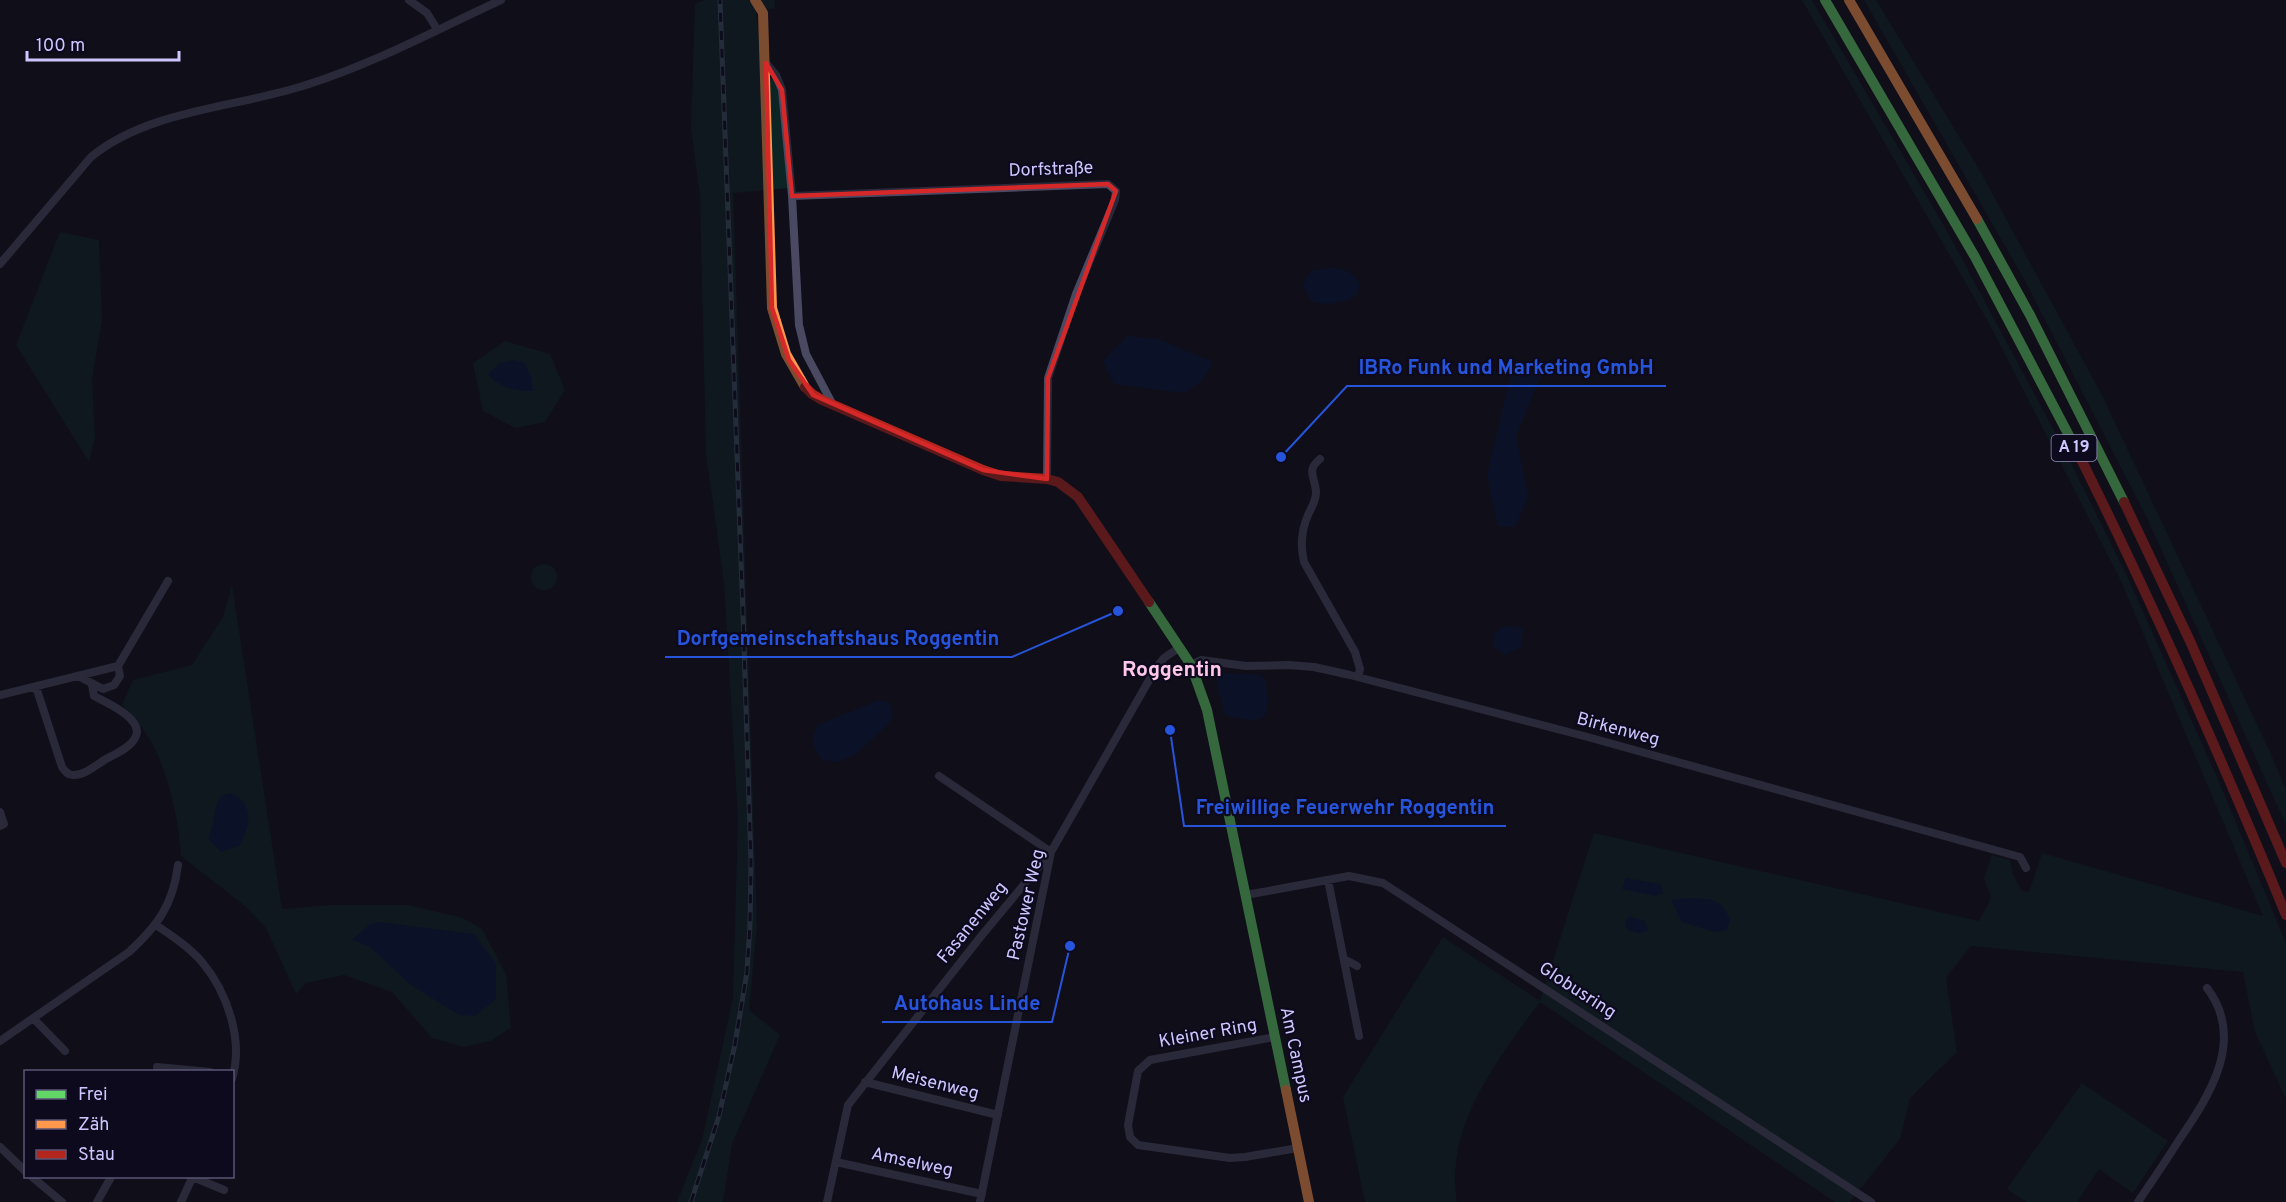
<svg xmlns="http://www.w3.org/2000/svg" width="2286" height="1202" font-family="Overpass,sans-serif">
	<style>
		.green { fill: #0d2425 }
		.water { fill: #061738 }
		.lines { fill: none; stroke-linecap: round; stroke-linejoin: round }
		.street { stroke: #4a4962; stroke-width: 8 }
		.fast { stroke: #63d668; stroke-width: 10 }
		.slow { stroke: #ff974d; stroke-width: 10 }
		.jam { stroke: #b3261e; stroke-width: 10 }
		.rail-casing { stroke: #3c5163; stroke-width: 5 }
		.rail { stroke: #0d0a1d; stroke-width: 3; stroke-dasharray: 9; stroke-linecap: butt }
		.marked { fill: none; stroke: #d62828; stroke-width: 4.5; stroke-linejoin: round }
		.labels { text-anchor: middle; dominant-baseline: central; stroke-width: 4.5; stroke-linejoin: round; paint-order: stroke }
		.shield { fill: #0d0a1d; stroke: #938ebb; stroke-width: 1.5 }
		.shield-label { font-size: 16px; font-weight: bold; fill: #cdc6ff }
		.street-label { font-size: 18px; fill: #cdc6ff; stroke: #0d0a1d }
		.quarter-label { font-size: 21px; font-weight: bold; fill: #ffc8eb; stroke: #0d0a1d }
		.leader { fill: none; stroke: #2654da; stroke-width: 2 }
		.callout-dot { fill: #2654da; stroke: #0d0a1d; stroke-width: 2 }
		.callout-label { font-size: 20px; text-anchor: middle; font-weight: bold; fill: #2654da; stroke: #0d0a1d; stroke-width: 4.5; stroke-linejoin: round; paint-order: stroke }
	</style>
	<rect width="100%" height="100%" fill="#100e19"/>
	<!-- green -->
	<path class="green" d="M704,0H775V8L756,12L764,77L775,79L780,89L789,188L733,193L757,927L749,1010L780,1035L732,1144L723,1202H677L702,1140L733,998L738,819L724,582L706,454L700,195L691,129L695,4Z
		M1802,0H1812L1947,231L2065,451L2128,578L2220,784L2286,943V1099L2255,1032L2243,972L1971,946L1946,978L1957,1052L1910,1098L1900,1139L1850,1202H1835L1540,1002C1498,1059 1444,1126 1457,1202H1365L1343,1097L1443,937L1540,1001L1594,833L1979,921L1991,898L1984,879L1992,855L2010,860L2013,874L2021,890L2029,892L2042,853L2263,916L2121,581L1990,325Z
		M1864,0H1876L1979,169L2102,395L2270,752L2286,790V825L2146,516L2024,279Z
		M60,232L99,240L102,321L92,379L95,438L89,462L16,345Z
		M505,341L550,354L565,390L545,422L516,428L483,411L473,363Z
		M531 577a13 13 0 1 1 26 0a13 13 0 1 1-26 0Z
		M232,585L282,909L331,905H408L463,918L482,929L506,974L511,1028L490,1041L464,1047L432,1038L392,992L344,975L306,983L296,994L266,928L245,906L181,856C179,818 166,760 143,729C137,721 129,713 122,705L133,680L192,665L223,617Z
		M2082,1083L2168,1141L2133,1193L2099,1169L2077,1202H2026L2007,1189Z"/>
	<!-- water -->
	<path class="water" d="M1329,268C1345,268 1352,271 1360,285L1357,295C1343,304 1329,305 1312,302L1303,286L1310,271Z
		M1127,336L1158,339L1213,362L1202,381L1184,393L1114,384L1103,361Z
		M513,360L525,363L531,377L533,391C516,391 499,388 488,374L500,363Z
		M1525,360L1544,368L1516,436L1528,497L1515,527L1498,526L1487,475L1513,366Z
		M1504,626L1523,628L1521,647L1504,655L1493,645L1494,634Z
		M1220,673L1260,675L1266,680C1269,723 1268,725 1225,715L1216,679Z
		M879,700L889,703L893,713L890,722L865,746L854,755L837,762L822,760C813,747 810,740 818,725Z
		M229,793C255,801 251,827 239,846L221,852L208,838C215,823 213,811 220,797Z
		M1626,878L1660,884L1663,893L1655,896L1622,889Z
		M1691,898C1712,899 1721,899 1730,919L1727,930L1714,932L1682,922L1671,900Z
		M1629,916L1645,921L1648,930L1640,933L1628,931L1625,922Z
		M380,922L474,934L496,964V999L475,1016L459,1015L411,985L370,947L352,940L370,924Z"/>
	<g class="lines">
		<!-- street -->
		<path class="street" d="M409,0L427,13L437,29
			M766,63L776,75L782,90L792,196L799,325L806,354L833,405
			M792,196L1108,184L1116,191L1115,200L1076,294L1048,378L1047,479
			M0,264L91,157C149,109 238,108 309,84C375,63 438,29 501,0
			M1320,459C1305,471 1316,478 1316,493C1316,501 1311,508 1308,515C1301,531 1300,545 1304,562L1355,652L1360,669L1358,677
			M1191,665L1201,660L1246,666L1289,665L1314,667L1350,675L1584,736L2020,857L2026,868
			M78,676L103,689L114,685L120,676L118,666
			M36,687L62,767C65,771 67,775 73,775C84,776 96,765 106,759C115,754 130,748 135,738C146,720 106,702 94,696L92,685
			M0,695L118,666L168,581
			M0,812L4,824L0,826
			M1328,880L1359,1036
			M1246,895L1349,876L1383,883L1871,1202
			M156,925C172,936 189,947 202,962C227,992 244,1040 232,1079
			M1344,959L1357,966
			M33,1018L65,1051
			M1275,1037L1150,1060L1138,1071L1128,1125L1130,1137L1138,1145L1230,1158L1245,1157L1298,1148
			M0,1041L129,952C158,925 173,905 178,865
			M157,1067L210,1072
			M865,1082L998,1115
			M0,1147L26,1172
			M836,1162L982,1194
			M31,1176L62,1202
			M193,1177L224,1190
			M97,1202L110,1179
			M181,1202L193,1176
			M827,1202L848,1105L982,935L1051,852L939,776
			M980,1202L1051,852L1156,668L1164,658L1180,647
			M2138,1202C2152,1181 2166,1161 2179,1140C2210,1095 2246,1039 2207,988"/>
		<!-- fast -->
		<path class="fast" d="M1825,0L1975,257L2075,447
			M1977,219L2030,315L2124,502
			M1149,602L1191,665L1207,710L1286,1090"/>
		<!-- slow -->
		<path class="slow" d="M755,0L763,13L772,308L786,354L805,387
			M1849,0L1977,219
			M1286,1090L1309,1202"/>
		<!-- jam -->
		<path class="jam" d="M805,387L812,394L822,400L983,470L1001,476L1047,479L1058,482L1078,497L1149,602
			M2075,447C2152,601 2221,757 2286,915
			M2124,502L2190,641L2286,863"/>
		<defs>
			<path id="rail" d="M691,1202L719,1116L735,1044L747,972L750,925L751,863L743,614L720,0"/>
		</defs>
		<!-- rail casing -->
		<use href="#rail" class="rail-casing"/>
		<!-- rail -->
		<use href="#rail" class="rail"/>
	</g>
	<!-- marked area -->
	<path d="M0 0H2286V1202H0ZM766,63L782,90L792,196L1108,184L1116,191L1048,378L1047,479L983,470L813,395L789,360L772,308Z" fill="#100e19" fill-opacity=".55" fill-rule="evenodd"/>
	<path class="marked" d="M766,63L782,90L792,196L1108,184L1116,191L1048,378L1047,479L983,470L813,395L789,360L772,308Z"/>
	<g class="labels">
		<!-- shield labels -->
		<rect class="shield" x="2051.5" y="435" width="45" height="26" rx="4.5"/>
		<g class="shield-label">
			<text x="2074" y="448">A 19</text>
		</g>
		<!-- street labels -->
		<g class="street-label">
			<text transform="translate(1051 170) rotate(-2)">Dorfstraße</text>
			<text transform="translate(1618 730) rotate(15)">Birkenweg</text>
			<text transform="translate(1027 905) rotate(-77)">Pastower Weg</text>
			<text transform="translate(973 923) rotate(-51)">Fasanenweg</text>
			<text transform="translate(1577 991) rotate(33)">Globusring</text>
			<text transform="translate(1208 1034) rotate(-10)">Kleiner Ring</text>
			<text transform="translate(1295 1055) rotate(78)">Am Campus</text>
			<text transform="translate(935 1084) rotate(14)">Meisenweg</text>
			<text transform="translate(912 1163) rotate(12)">Amselweg</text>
		</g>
		<!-- quarter labels -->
		<g class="quarter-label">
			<text x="1172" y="670">Roggentin</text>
		</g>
	</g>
	<!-- callouts -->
	<path class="leader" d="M1281 457L1347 386H1666M1118 611L1012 657H665M1170 730L1184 826H1506M1070 946L1052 1022H882"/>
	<g class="callout-dot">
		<circle cx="1281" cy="457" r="6"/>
		<circle cx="1118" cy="611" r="6"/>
		<circle cx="1170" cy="730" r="6"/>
		<circle cx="1070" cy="946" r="6"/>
	</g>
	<g class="callout-label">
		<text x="1506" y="374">IBRo Funk und Marketing GmbH</text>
		<text x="838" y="645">Dorfgemeinschaftshaus Roggentin</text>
		<text x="1345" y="814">Freiwillige Feuerwehr Roggentin</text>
		<text x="967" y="1010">Autohaus Linde</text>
	</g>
	<!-- legend -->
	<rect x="24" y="1070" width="210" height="108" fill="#0d0a1d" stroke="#5a5577" stroke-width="1.5"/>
	<rect x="36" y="1090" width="30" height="9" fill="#63d668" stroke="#5a5577" stroke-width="1.5"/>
	<text x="78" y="1100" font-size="18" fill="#cdc6ff">Frei</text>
	<rect x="36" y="1120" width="30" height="9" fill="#ff974d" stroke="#5a5577" stroke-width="1.5"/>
	<text x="78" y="1130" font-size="18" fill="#cdc6ff">Zäh</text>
	<rect x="36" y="1150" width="30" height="9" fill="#b3261e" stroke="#5a5577" stroke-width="1.5"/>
	<text x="78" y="1160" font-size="18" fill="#cdc6ff">Stau</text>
	<!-- scale -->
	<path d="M27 51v9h152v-9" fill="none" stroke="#cdc6ff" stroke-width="3"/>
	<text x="36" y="51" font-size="18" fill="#cdc6ff" stroke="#0d0a1d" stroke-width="4.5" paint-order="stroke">100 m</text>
</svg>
